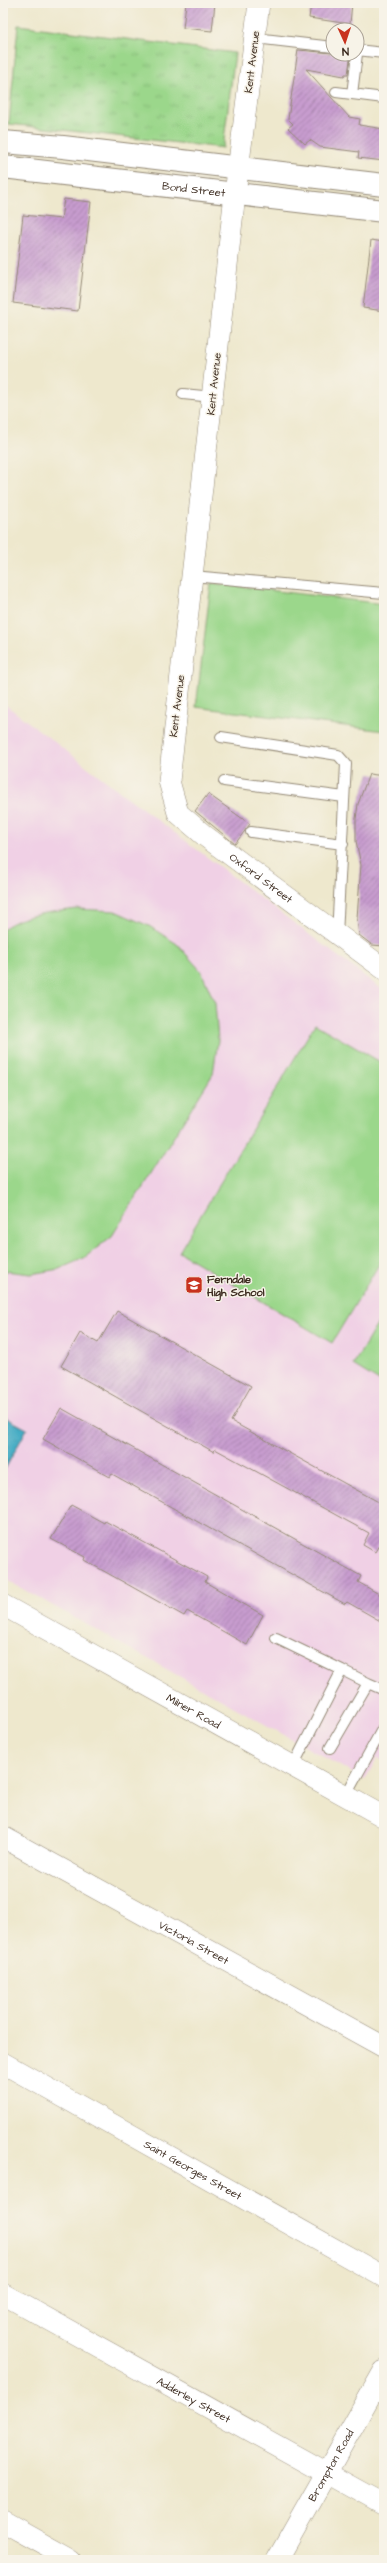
<svg xmlns="http://www.w3.org/2000/svg" width="387" height="2563" font-family="'Architects Daughter',sans-serif">
	<style>
		.built { fill: #f0d0e5 }
		.park { fill: url(#park-tufts); stroke: #6b8054 }
		.garden { fill: #9bd78b; stroke: #6b8054 }
		.water { fill: url(#water-ripples); stroke: #406b71 }
		.building { fill: url(#building-hatch) }
		.lines { fill: none; stroke-linecap: round; stroke-linejoin: round }
		.service-casing { stroke: #948976; stroke-width: 12 }
		.minor-casing { stroke: #948976; stroke-width: 22 }
		.tertiary-casing { stroke: #948976; stroke-width: 24 }
		.service { stroke: #fff; stroke-width: 10 }
		.minor { stroke: #fff; stroke-width: 21 }
		.tertiary { stroke: #fff; stroke-width: 22 }
		.labels { text-anchor: middle; dominant-baseline: central; stroke-width: 3; stroke-linejoin: round; paint-order: stroke }
		.street-label { font-size: 11px; fill: #3b2a1e; stroke: #f7f3e8 }
		.poi-label { font-size: 11px; font-weight: bold; fill: #3b2a1e; stroke: #f7f3e8; text-anchor: start }
	</style>
	<defs>
		<pattern id="park-tufts" width="24" height="20" patternUnits="userSpaceOnUse"><rect width="24" height="20" fill="#9bd78b"/><path d="M3 7l-1-3M5 7V3M7 7l1-3M15 17l-1-3M17 17v-4M19 17l1-3" fill="none" stroke="#86b978"/></pattern>
		<pattern id="water-ripples" width="26" height="14" patternUnits="userSpaceOnUse"><rect width="26" height="14" fill="#44acc4"/><path d="M2 4q2-2 4 0t4 0M15 11q2-2 4 0t4 0" fill="none" stroke="#3a8c9f"/></pattern>
		<pattern id="building-hatch" width="6" height="6" patternUnits="userSpaceOnUse"><rect width="6" height="6" fill="#c79ccf"/><path d="M-1 1l2-2M0 6l6-6M5 7l2-2" fill="none" stroke="#a37fa7"/></pattern>
	</defs>
	<rect width="100%" height="100%" fill="#f7f3e8"/>
	<filter id="ink" filterUnits="userSpaceOnUse"><feTurbulence type="fractalNoise" baseFrequency=".025" numOctaves="2"/><feDisplacementMap in="SourceGraphic" scale="8" xChannelSelector="R" yChannelSelector="G"/><feConvolveMatrix kernelMatrix="1 2 1 2 8 2 1 2 1" color-interpolation-filters="sRGB"/></filter>
	<filter id="wash" filterUnits="userSpaceOnUse"><feTurbulence type="fractalNoise" baseFrequency=".012" numOctaves="4" result="noise"/><feDisplacementMap in="SourceGraphic" scale="16" xChannelSelector="R" yChannelSelector="G"/><feGaussianBlur stdDeviation="0.9" result="paint"/><feColorMatrix in="noise" values="0 0 0 0 0 0 0 0 0 0 0 0 0 0 0 0 0 1.4 0 .05"/><feComposite in="paint" operator="in"/></filter>
	<g filter="url(#wash)">
		<rect width="100%" height="100%" fill="#eee8cd"/>
		<!-- built -->
		<path class="built" d="M3,703L384,991V1761L377,1758L365,1780L3,1578Z"/>
		<!-- park -->
		<path class="park" d="M18,25L235,53L223,148L9,124Z"/>
		<!-- garden -->
		<path class="garden" d="M211,583L384,604V731L196,707Z
			M78,909L115,911L149,926L177,944L201,971L215,1003L218,1040L213,1074L112,1236L84,1258L59,1269L31,1274L5,1271L3,1270V929C25,913 53,912 78,909Z
			M315,1024L384,1064V1256L332,1343L179,1252Z
			M384,1313V1384L353,1365Z"/>
		<!-- water -->
		<path class="water" d="M3,1416L27,1429L3,1473Z"/>
		<g id="blocks">
			<!-- building -->
			<path class="building" d="M186,3H215L212,31L183,28Z
				M311,3H352L350,24L309,18Z
				M298,50L344,54L350,60L348,74H345L344,76L306,69L349,117L360,119L359,125L384,129V161L358,158L359,152L320,147L310,140L305,144L288,128L293,124L288,119Z
				M64,199L91,202L78,311L13,303L23,215L61,219Z
				M371,240L384,242V311L363,308Z
				M369,774L384,776V946L372,945L359,935L357,918L361,865L356,841V819L358,804Z
				M208,794L250,824L235,844L195,811Z
				M117,1311L251,1386L231,1421L384,1505V1541L382,1540L375,1552L363,1545L369,1533L215,1449L214,1452L61,1366L80,1333L98,1343Z
				M61,1408L361,1576L358,1582L384,1597V1623L347,1602L345,1604L112,1474L110,1477L43,1439Z
				M71,1505L104,1523L105,1521L207,1577L205,1582L263,1615L247,1645L187,1611L184,1616L84,1560L85,1557L51,1539Z"/>
		</g>
	</g>
	<g filter="url(#ink)">
		<use href="#blocks" fill-opacity="0" stroke="#948976" stroke-width="1"/>
		<g class="lines">
			<defs>
				<path id="service" d="M255,38L333,47
					M357,50L384,53
					M336,92L384,98
					M352,94L357,54
					M183,394L213,397
					M192,576L384,593
					M221,737L338,755L346,764L337,935
					M224,781L344,797
					M251,832L343,844
					M276,1638L342,1670L293,1766
					M368,1683L384,1690
					M330,1748L368,1683L342,1670
					M346,1795L384,1726"/>
				<g id="minor">
					<path id="s1" d="M259,3L235,194L169,781L178,813L205,836L384,969"/>
					<path id="s2" d="M3,1605L384,1817"/>
					<path id="s3" d="M3,1837L384,2047"/>
					<path id="s4" d="M3,2063L384,2277"/>
					<path id="s5" d="M3,2294L384,2505"/>
					<path d="M3,2522L71,2560"/>
					<path id="s6" d="M277,2560L384,2371"/>
				</g>
				<g id="tertiary">
					<path d="M3,142L63,147L384,185"/>
					<path id="s7" d="M3,167L384,211"/>
				</g>
			</defs>
			<!-- service casing -->
			<use href="#service" class="service-casing"/>
			<!-- minor casing -->
			<use href="#minor" class="minor-casing"/>
			<!-- tertiary casing -->
			<use href="#tertiary" class="tertiary-casing"/>
			<!-- service -->
			<use href="#service" class="service"/>
			<!-- minor -->
			<use href="#minor" class="minor"/>
			<!-- tertiary -->
			<use href="#tertiary" class="tertiary"/>
		</g>
	</g>
	<!-- icons -->
	<defs>
		<symbol id="school-square" viewBox="-11 -11 22 22"><rect x="-9" y="-9" width="18" height="18" rx="4" fill="#c8321e" stroke="#f7f3e8"/><path d="M0-5L7-2L0 1L-7-2ZM-4 1L0 2.5L4 1V4Q0 6-4 4Z" fill="#fff"/></symbol>
	</defs>
	<g fill-rule="evenodd">
		<use href="#school-square" x="184" y="1275" width="20" height="20"/>
	</g>
	<g class="labels">
		<!-- street labels -->
		<g class="street-label">
			<text transform="translate(252 62) rotate(-83)">Kent Avenue</text>
			<text stroke="none"><textPath href="#s7" startOffset="192">Bond Street</textPath></text>
			<text transform="translate(214 384) rotate(-84)">Kent Avenue</text>
			<text transform="translate(177 706) rotate(-83)">Kent Avenue</text>
			<text stroke="none"><textPath href="#s1" startOffset="922">Oxford Street</textPath></text>
			<text stroke="none"><textPath href="#s2" startOffset="218">Milner Road</textPath></text>
			<text stroke="none"><textPath href="#s3" startOffset="218">Victoria Street</textPath></text>
			<text stroke="none"><textPath href="#s4" startOffset="218">Saint Georges Street</textPath></text>
			<text stroke="none"><textPath href="#s5" startOffset="218">Adderley Street</textPath></text>
			<text stroke="none"><textPath href="#s6" startOffset="109">Brompton Road</textPath></text>
		</g>
		<!-- poi labels -->
		<g class="poi-label">
			<text x="207" y="1279">Ferndale<tspan x="207" dy="13">High School</tspan></text>
		</g>
	</g>
	<!-- margin -->
	<rect width="387" height="2563" fill="none" stroke="#f7f3e8" stroke-width="16"/>
	<!-- north arrow -->
	<g transform="translate(345 42) rotate(177)"><circle r="19" fill="#f7f3e8" stroke="#aca397"/>
	<path d="M0-3L7 15L0 10L-7 15Z" fill="#c8321e"/>
	<text y="-6" font-size="11" font-weight="bold" text-anchor="middle" fill="#3b2a1e">N</text>
	</g>
</svg>
